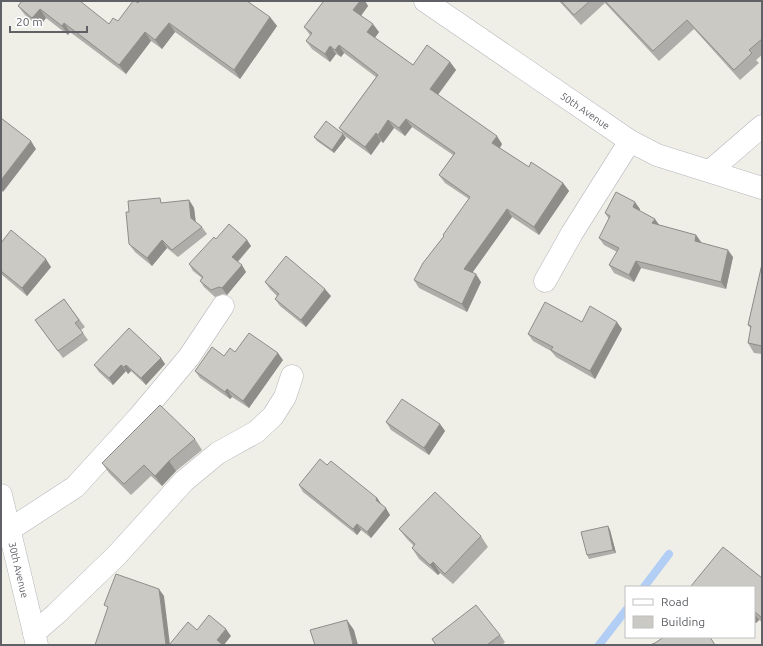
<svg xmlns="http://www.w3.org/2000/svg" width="763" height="646" font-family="Ubuntu,sans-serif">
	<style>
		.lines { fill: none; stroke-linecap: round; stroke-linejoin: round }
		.stream { stroke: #b2cef5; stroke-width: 8 }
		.minor-casing { stroke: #b5b6bb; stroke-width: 23 }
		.minor { stroke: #fff; stroke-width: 22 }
		.wall { fill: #afada9 }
		.shaded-wall { fill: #8e8d89 }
		.building { fill: #cbc9c4; stroke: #8e8d89 }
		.labels { text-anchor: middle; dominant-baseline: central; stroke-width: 3.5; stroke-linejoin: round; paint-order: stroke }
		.street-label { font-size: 10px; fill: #5f6166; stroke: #fff }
	</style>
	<rect width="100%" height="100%" fill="#efefe8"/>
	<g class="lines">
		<!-- stream -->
		<path class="stream" d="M644,587L669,554
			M599,645L626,610"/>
		<defs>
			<g id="minor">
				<path id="s1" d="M425,1L630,141L657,155L762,188"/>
				<path d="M710,171L762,126"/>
				<path d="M545,281L572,233L630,141"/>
				<path id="s2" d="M1,495L37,645"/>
				<path d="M9,530L75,487L138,418L189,357L223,306"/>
				<path d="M34,633L56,614L117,555L184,481L218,453L256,432L273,416L285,397L292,376"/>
			</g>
		</defs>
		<!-- minor casing -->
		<use href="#minor" class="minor-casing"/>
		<!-- minor -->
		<use href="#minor" class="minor"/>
	</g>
	<!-- wall -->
	<path class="wall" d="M22,1L109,24L118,21L138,3L270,17L277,26L240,79L175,32L162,49L151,41L126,74L70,32L68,35L46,18L39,27L25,15L18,6Z
		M322,1H365L368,6L361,16L379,32L375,38L413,65L450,62L456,70L438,95L502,144L500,148L529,167L563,183L569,191L539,235L512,217L472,273L481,282L467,312L419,288L414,280L469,199L445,183L439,175L453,155L412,127L405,136L394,128L383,143L381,141L371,155L345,136L339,128L376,77L344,53L341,57L336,54L330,62L312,49L306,41L310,35L304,27L323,2Z
		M559,1H762V55L756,60L759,63L740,80L694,29L659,61L605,3L581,25Z
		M343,134L346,138L334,153L317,141L314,137Z
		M189,200L194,208L196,222L202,227L207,234L178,257L167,248L152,266L135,252L129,244V212L164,203Z
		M640,209L639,211L659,225L696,235L701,242V243L733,257L726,289L641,268L634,282L614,273L609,265L617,252L604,245L599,238L609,219L605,213Z
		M216,239L247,240L251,246L238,262L246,272L227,295L223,294L215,297L204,287L200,281L202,278L193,271L189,264Z
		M1,243L51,267L27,296L1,274Z
		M762,264V354L754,353L748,343L751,329L748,325Z
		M265,282L331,296L306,327L280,306L275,299L277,296L270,289Z
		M64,299L85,327L81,330L88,340L63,358L35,320Z
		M582,322L622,329L595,379L556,357L551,351L533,341L528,334Z
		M235,352L283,360L249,408L232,397L230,399L200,378L195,371L224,356Z
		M161,358L165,364L146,385L131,371L128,374L126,371L113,385L99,372L94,365Z
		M386,422L440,424L445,431L429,455L391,430Z
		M195,439L202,450L176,471L162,486L151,476L131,495L109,473L102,463Z
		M327,465L377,498L382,505H381L390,515L371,538L361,530L357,535L303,492L299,485Z
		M608,526L610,530L616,553L589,559L587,555Z
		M399,529L481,536L488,547L453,584L440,573L438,575L419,559L412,548L414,546L407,539Z
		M762,578V622L759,620L756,623L754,622V587H692L691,586Z
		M500,635L505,642L502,645H436L432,639Z"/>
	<!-- shaded-wall -->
	<path class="shaded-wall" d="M360,1H365L368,6L359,18L353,10Z
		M40,9L46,18L39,27L32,18Z
		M270,17L277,26L240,79L234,70Z
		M64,23L70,32L68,35L62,26Z
		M169,23L175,32L162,49L155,40Z
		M373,24L379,32L373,40L367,32Z
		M145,32L151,41L126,74L119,65Z
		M339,45L344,53L341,57L335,50Z
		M330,46L336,54L330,62L325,54Z
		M450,62L456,70L436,97L430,89Z
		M406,119L412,127L405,136L399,128Z
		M388,120L394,128L383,143L378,135Z
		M376,133L381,141L371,155L365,147Z
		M343,134L346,138L334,153L332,150Z
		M497,136L502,144L498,151L492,143Z
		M31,141L36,149L3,192L1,189V180Z
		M563,183L569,191L539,235L534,227Z
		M189,200L194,208L196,226L191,218Z
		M635,202L640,209L638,214L633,207Z
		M507,209L512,217L470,276L464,269Z
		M655,219L660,226L652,223Z
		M696,235L701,242L700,248L695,241Z
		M162,240L167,248L152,266L147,258Z
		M247,240L251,246L236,263L232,257Z
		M728,250L733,257L726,289L721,282Z
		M46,259L51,267L27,296L22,288Z
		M636,261L641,268L634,282L629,275Z
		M242,265L246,272L227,295L222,288Z
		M476,274L481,282L467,312L462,304Z
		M325,289L331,296L306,327L301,320Z
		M617,322L622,329L595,379L590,371Z
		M278,353L283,360L249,408L243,401Z
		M161,358L165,364L146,385L141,378Z
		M121,365L126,371L113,385L109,378Z
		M126,365L131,371L128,374L124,367Z
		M227,389L232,397L230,399L225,392Z
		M440,424L445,431L429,455L424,448Z
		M169,461L176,471L162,486L155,476Z
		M377,498L382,505L380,507L376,500Z
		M386,508L390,515L371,538L367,532Z
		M357,524L361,530L357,535L353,529Z
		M608,526L610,530L616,553L613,550Z
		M433,562L440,573L438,575L430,565Z
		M159,589L164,596L170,645H166Z
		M754,613L759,620L756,623L754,620Z
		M347,620L354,630L358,645H354L353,644Z
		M226,629L231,636L224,645H221L217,640Z"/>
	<!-- building -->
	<path class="building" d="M22,1H80L109,24L113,18L118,21L133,1H135L138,3L139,1H247L270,17L234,70L169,23L155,40L145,32L119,65L64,23L62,26L40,9L32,18L18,6Z
		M322,1H360L353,10L373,24L367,32L413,65L427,45L450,62L430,89L497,136L492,143L529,167L531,162L563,183L534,227L507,209L464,269L476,274L462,304L414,280L423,263L444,236L443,235L470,197L439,175L455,153L406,119L399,128L388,120L378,135L376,133L365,147L339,128L378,75L339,45L335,50L330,46L325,54L306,41L312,33L304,27L323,2Z
		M561,1H590L574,15Z
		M605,1H762V39L749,50L752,53L734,70L687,20L653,51Z
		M1,118L31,141L1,180Z
		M326,121L343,134L332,150L314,137Z
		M616,192L635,202L633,207L655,219L652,223L696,235L695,241L728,250L721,282L636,261L629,275L609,265L619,248L599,238L610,216L605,213Z
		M160,198L161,203L189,200L191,218L202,227L172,250L162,240L147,258L129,244L126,212H129L128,201Z
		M229,224L247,240L232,257L242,265L222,288L219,287L211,290L200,281L203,277L189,264L214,237L216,239Z
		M11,230L46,259L22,288L1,271V243Z
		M286,256L325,289L301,320L275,299L279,294L265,282Z
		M762,264V346L748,343L751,326L748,325Z
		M64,299L79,320L75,323L83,333L58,351L35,320Z
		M545,302L582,322L590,306L617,322L590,371L551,350L553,347L528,334Z
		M129,328L161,358L141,378L126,365L124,367L121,365L109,378L94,365Z
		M249,333L278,353L243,401L227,389L225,392L195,371L212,347L224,356L230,348L235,352Z
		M402,399L440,424L424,448L386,422Z
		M160,405L195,439L169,461L155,476L144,465L124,484L102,463Z
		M320,459L327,465L331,461L377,498L376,500L386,508L367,532L357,524L353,529L299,485Z
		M435,492L481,536L445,574L433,562L430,565L412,548L415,544L399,529Z
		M608,526L613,550L587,555L581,532Z
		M723,547L762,578V618L754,611V587H693L691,586Z
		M116,574L159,589L166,645H95L108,607L104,605Z
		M476,605L500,635L487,645H436L432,639Z
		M209,615L226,629L217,640L223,645H169L188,622L197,630Z
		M347,620L353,644L350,645H315L310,630Z
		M664,637H710L715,645H650L655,643Z"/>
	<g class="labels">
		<!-- street labels -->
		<g class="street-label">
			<text stroke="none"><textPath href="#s1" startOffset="194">50th Avenue</textPath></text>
			<text stroke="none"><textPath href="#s2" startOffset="77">30th Avenue</textPath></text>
		</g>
	</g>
	<!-- border -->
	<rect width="763" height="646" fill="none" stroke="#5f6166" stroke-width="4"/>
	<!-- legend -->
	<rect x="625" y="586" width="130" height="52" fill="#ffffff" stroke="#bfc0c2"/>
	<rect x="633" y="599" width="20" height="6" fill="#ffffff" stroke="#bfc0c2"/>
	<text x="661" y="606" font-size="12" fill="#5f6166">Road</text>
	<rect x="633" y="616" width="20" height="12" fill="#cbc9c4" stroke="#bfc0c2"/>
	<text x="661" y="626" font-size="12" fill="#5f6166">Building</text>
	<!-- scale -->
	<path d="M10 26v6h77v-6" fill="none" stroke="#5f6166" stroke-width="2"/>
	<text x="16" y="26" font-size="12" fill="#5f6166" stroke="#ffffff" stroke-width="3" paint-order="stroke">20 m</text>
</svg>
